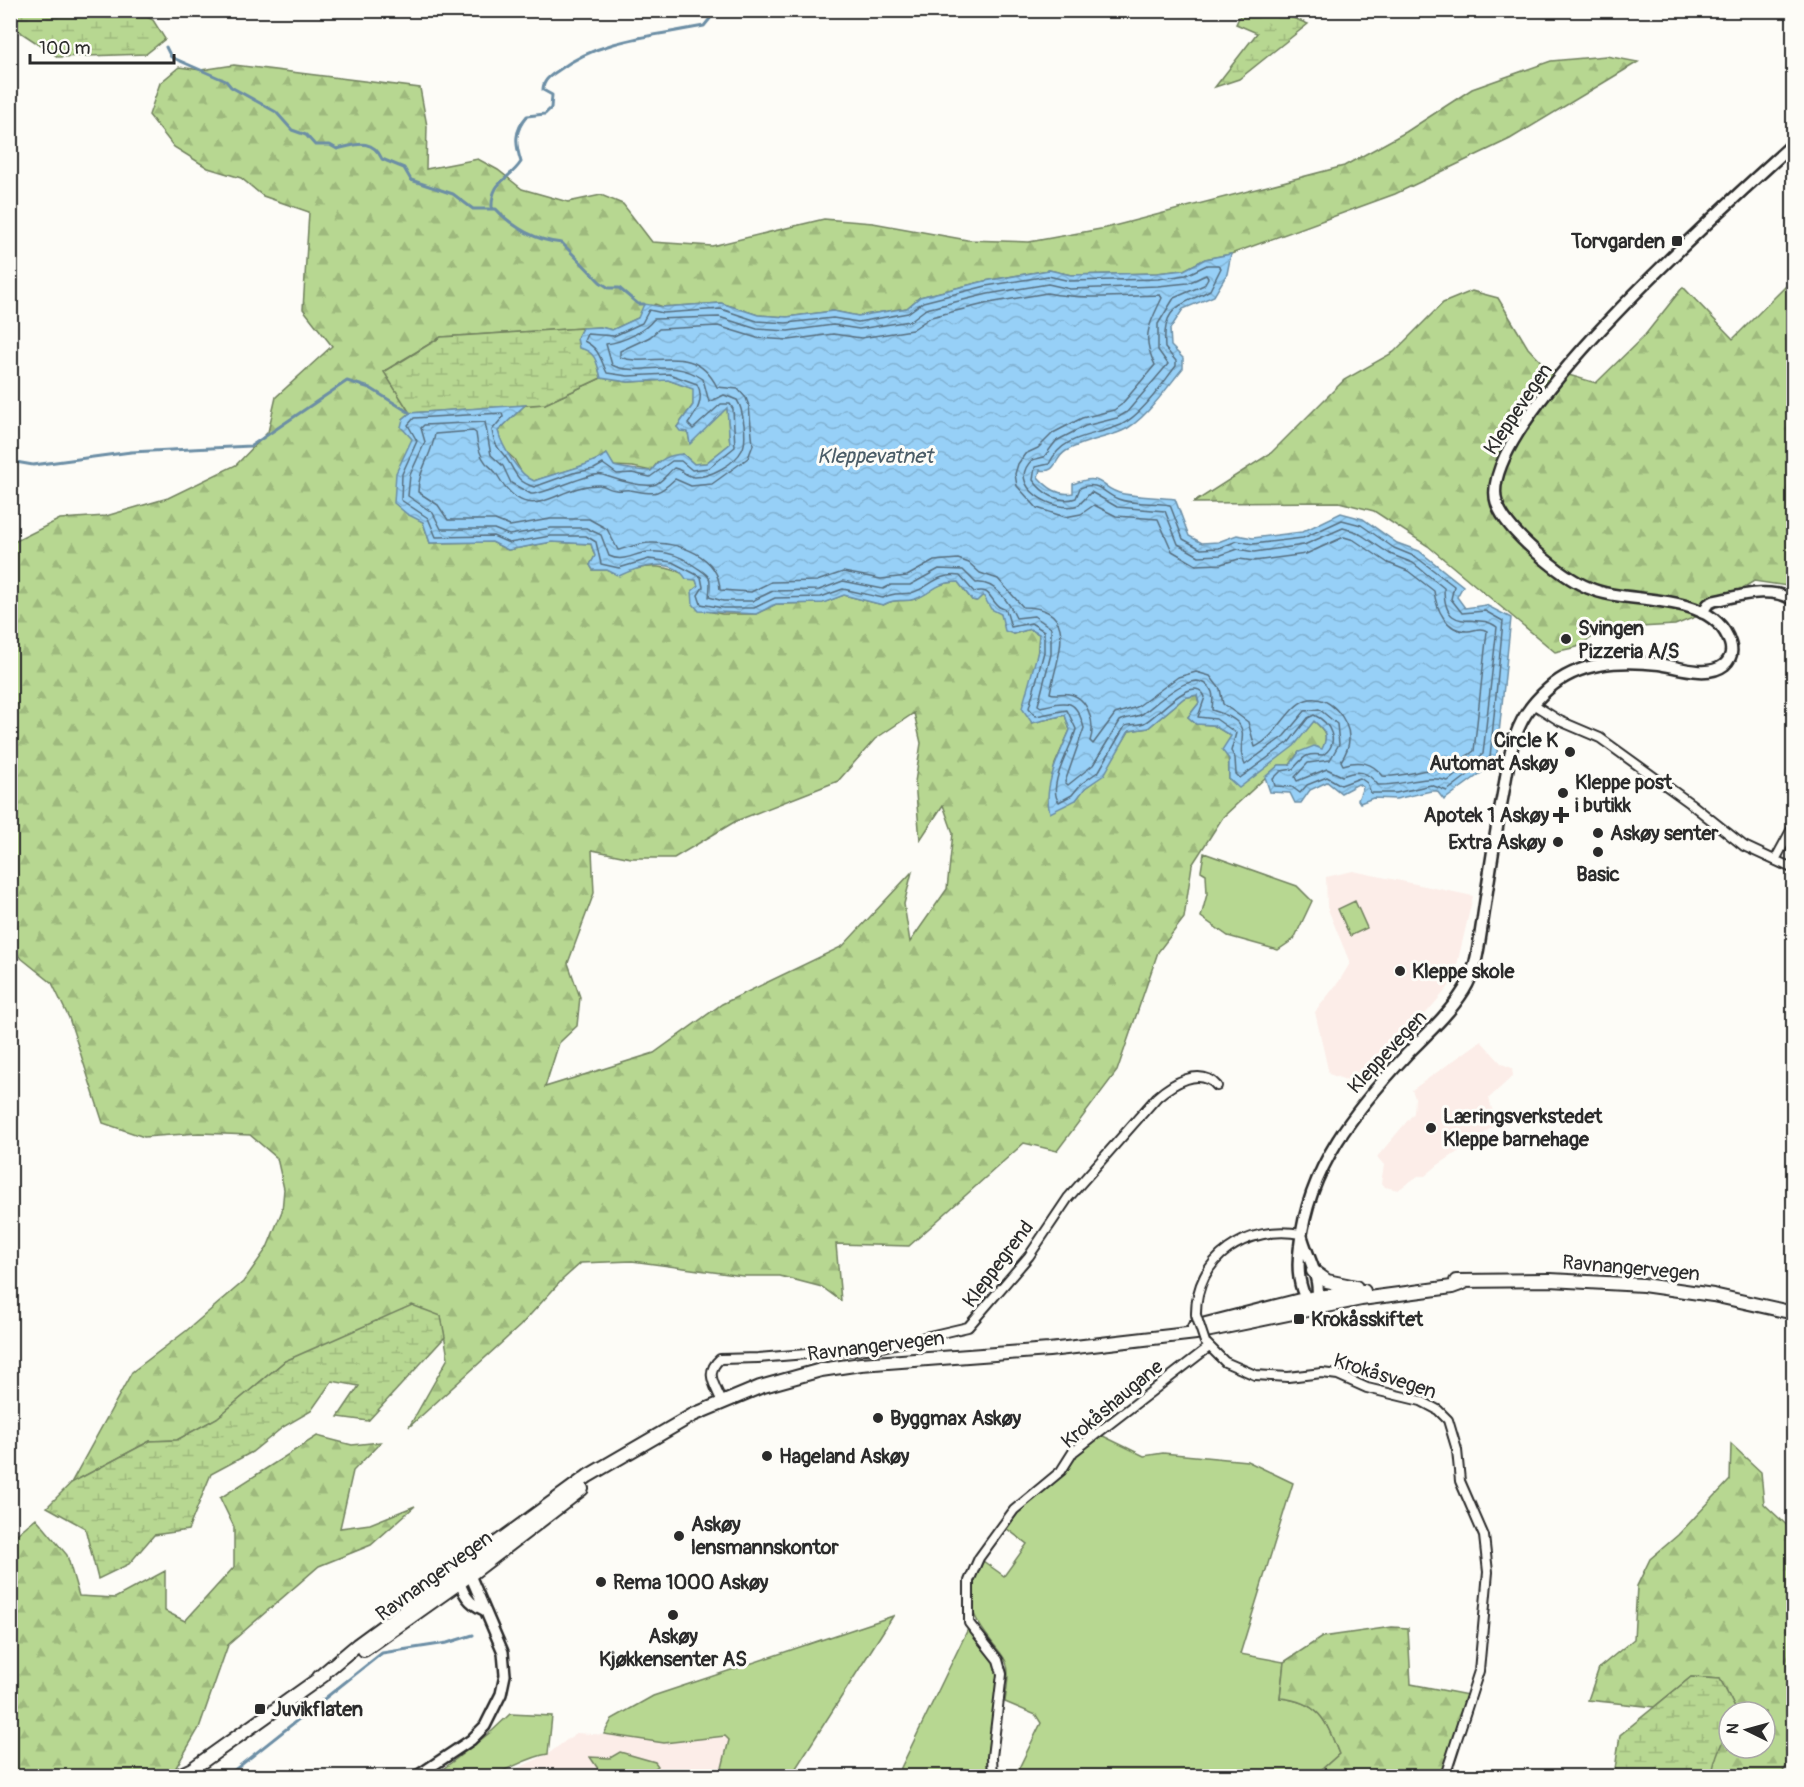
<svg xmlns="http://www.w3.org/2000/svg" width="1804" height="1787" font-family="Pangolin,sans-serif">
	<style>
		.built { fill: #fcede8 }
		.green { fill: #b7d791; stroke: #71815e; stroke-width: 1.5 }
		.forest { fill: url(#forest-firs); stroke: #71815e; stroke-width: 1.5; fill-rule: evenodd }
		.wetland { fill: url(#wetland-marsh); stroke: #71815e; stroke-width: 1.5 }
		.water { fill: url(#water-waves); stroke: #6c8ea5; stroke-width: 1.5 }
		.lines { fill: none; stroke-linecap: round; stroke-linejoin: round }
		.shore { stroke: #566d7d; stroke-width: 1.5 }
		.stream { stroke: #6c8ea5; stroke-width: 3 }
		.minor-casing { stroke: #2b2b2b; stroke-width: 12 }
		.tertiary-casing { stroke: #2b2b2b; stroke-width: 14 }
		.secondary-casing { stroke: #2b2b2b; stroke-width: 15 }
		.primary-casing { stroke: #2b2b2b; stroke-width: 16 }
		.minor { stroke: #fdfcf7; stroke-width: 8 }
		.tertiary { stroke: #fdfcf7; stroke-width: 9 }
		.secondary { stroke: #fdfcf7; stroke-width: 10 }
		.primary { stroke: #fdfcf7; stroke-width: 12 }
		.minor-bridge-casing { stroke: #2b2b2b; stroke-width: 12; stroke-linecap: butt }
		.minor-bridge { stroke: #fdfcf7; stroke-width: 8 }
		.poi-dot { fill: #2b2b2b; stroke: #fdfcf7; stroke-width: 2 }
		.labels { text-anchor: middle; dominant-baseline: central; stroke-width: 6; stroke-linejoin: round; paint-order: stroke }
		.poi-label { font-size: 20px; font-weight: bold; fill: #2b2b2b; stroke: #fdfcf7; text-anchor: start }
		.street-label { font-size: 20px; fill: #2b2b2b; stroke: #fdfcf7 }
		.water-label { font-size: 21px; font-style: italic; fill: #4b5d68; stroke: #fdfcf7 }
	</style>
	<defs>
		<pattern id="forest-firs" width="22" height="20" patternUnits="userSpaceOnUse" patternTransform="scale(1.5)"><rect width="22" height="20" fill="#b7d791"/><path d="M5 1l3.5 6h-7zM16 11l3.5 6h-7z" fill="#9eb97d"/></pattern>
		<pattern id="wetland-marsh" width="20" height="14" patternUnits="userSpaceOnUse" patternTransform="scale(1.5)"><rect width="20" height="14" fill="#b7d791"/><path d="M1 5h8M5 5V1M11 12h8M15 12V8" fill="none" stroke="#9eb97d"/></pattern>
		<pattern id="water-waves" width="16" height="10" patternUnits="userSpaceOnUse" patternTransform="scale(1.5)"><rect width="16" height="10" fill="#97d0f7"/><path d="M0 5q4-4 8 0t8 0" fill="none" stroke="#82b3d4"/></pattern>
	</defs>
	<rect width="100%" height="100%" fill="#fdfcf7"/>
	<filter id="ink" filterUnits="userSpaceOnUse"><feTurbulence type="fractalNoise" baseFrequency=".0167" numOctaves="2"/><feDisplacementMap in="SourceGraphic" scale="12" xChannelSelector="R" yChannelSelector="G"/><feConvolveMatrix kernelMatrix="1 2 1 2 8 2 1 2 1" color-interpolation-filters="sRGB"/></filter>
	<g filter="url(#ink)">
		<!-- built -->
		<path class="built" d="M1353,871L1473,896L1453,982L1363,1086L1329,1074L1315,1012L1340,980L1350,963L1327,907L1326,877Z
			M1481,1041L1502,1064L1512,1068L1513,1076L1489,1098L1496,1124L1473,1142L1438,1165L1425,1176H1418L1398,1190L1385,1187L1381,1183L1384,1165L1377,1157L1414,1113L1415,1098L1412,1090Z
			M576,1733L624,1736L664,1743L725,1736L729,1740L720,1776H515L516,1769L548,1754Z"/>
		<!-- green -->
		<path class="green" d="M1204,853L1297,886L1312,901L1294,939L1278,950L1228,936L1201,917L1207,894L1206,874L1201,871Z
			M1355,901L1367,928L1350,936L1338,909Z
			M1099,1434L1144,1456L1163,1453L1247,1461L1293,1483L1240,1654L1284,1662L1280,1698C1320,1702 1326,1721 1339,1754L1320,1771L1298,1772L1290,1776H1009L1016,1774L1041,1723L1036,1715L1005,1702C1006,1691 1010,1676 1007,1665C1005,1657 999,1651 994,1645C969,1613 963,1599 983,1561L1004,1576L1027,1544L1006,1528L1025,1502Z
			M893,1616L794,1771L802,1776H720L729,1740L725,1736L664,1743L604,1734L612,1719L653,1696Z
			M968,1629C979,1640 992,1650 998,1665C1007,1687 981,1744 989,1776H897Z
			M510,1714L552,1716L548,1754C526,1757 508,1772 486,1776C470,1779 451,1777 434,1776L492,1731Z
			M620,1752L655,1762L658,1766L644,1776H603L590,1757L610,1758Z"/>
		<!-- forest -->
		<path class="forest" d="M1606,56L1638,62L1510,139L1395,194L1231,254L1205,259L1184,270L1157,273L1071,275L1049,270L985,281L920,297L907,308L858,316L833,311L787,317L758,315L721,303L663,307L655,304L638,318L612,330L600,327L441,337L384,371L410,413L403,419L412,439L413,516L423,522L430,543L492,542L508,550L552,542L591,544L595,556L590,565L593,570H607L619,575C648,562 669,565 696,580L708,611L722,614H756L776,604L822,603L844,595L883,605C897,597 902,603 915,599C933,592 935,582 958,582L972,600L976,601L983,595L1001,614L1013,634L1030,629L1039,634L1032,723L1065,715L1070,730L1055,764L1049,795L1076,800L1085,788L1103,775L1129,731L1148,728L1184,698L1197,695L1199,703L1188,717L1196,724L1213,725L1231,736L1228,744L1229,779C1273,762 1284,758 1314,721C1325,731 1329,735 1322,750L1299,752L1290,765H1279L1223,817L1192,865L1184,918L1158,952L1117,1071L1057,1151L1024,1143L909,1246L836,1244L841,1301L822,1287L780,1276H743L632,1261L581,1263L562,1280L520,1326L409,1427L448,1358L441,1316L285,1361L217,1418L177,1440L150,1441L71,1483L132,1372L186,1331L243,1282L267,1248L282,1211L284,1189L277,1158L250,1135L199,1133L144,1137L103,1123L69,1018L52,983L11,950L10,544L60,519L106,516L168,498L236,465L268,432L276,397L332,346L303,309L309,212L263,196L241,178L208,168L174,147L149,115L160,83L179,67L201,70L234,65L420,88L427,126L426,169L478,159L498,170L522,189L568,202L601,195L623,204L652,242L712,246L824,219L873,223L967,240L1029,242L1106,228L1344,166L1406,132L1472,89L1551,61ZM914,713L921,743L915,782L920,840L943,805L953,833L947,889L910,942L904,904L912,872L843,946L722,1004L654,1053L545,1087L559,1043L577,1026L580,997L568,963L594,893L592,850L631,858H674L736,821L838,781L875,739Z
			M1793,279V587L1754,581L1720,602L1689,605L1698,616L1675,625L1605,629L1577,647L1555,652L1428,546L1374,511L1339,502L1193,503L1271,453L1344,380L1394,352L1443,303L1472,291L1498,298L1528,348L1548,369L1596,383L1645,335L1683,287L1733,339Z
			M601,378L628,382L668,380L694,389L693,405L677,427L688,432L690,443L727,407L730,444L706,463L694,464L683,454L658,462L651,471L633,467L614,466L606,454C587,468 558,472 534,481L524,477L514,459L502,448L498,431L525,405L545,404Z
			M317,1436L352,1445L381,1442L353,1471L340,1528L370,1524L415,1506L371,1545L319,1566L228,1645L199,1728L171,1776H11V1539L36,1518L67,1555L79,1596L115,1598L165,1571V1611L185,1621L234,1567V1527L220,1498Z
			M1731,1444L1761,1472L1764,1504L1793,1531V1766L1785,1768L1781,1776H1712L1713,1758L1729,1730V1748H1765V1712H1737L1720,1679L1691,1677L1654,1707L1588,1700L1599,1668L1634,1639L1637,1586L1650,1559L1678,1535L1730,1480Z
			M1392,1627L1408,1628L1411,1684L1468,1695L1443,1776H1290L1298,1772L1320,1771L1339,1754C1326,1721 1320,1702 1280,1698L1284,1662L1322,1637Z"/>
		<!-- wetland -->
		<path class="wetland" d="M10,11H135L153,20L165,39L146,54L58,57L11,26Z
			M1242,11H1276L1308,24L1239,79L1215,87L1257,33L1236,24Z
			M582,328L577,338L596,358L601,378L545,404L410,413L384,372L441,337Z
			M412,1305L441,1316L445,1337L368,1421L338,1417L359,1386L332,1381L311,1411L283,1427L252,1452L211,1474L188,1530L154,1535L129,1564L98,1579L85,1528L47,1507L71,1483L150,1441L177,1440L217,1418L285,1361Z
			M1691,1677L1720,1679L1737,1712H1729C1729,1739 1714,1750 1712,1776H1614L1620,1735Z"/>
		<!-- water -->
		<path class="water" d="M1231,254L1227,274L1214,296L1183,309L1170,329L1171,346L1183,358V368C1168,386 1144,422 1122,431C1103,439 1085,440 1066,451C1054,458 1057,474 1040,470L1038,477C1048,488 1058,496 1073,493V484C1105,471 1099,490 1124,494C1141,497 1158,497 1175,499L1189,536L1202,543L1218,542L1237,535L1253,538L1302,532L1341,513L1363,519L1397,543L1419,551L1463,586L1457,597L1465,608L1486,605L1511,618L1496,762L1444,800L1437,791H1431L1396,799L1373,798L1360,803L1358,800L1363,787L1358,784L1341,793L1327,782L1310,790L1301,803H1295L1290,793L1270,792L1265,777L1279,765H1290L1299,752L1314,746L1322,749C1329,735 1325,730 1314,721L1294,746L1239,788L1229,779V759L1222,750L1231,736L1213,725L1196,724L1188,717L1199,703L1197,695L1184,698L1148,728L1129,731L1104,775L1085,788L1076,800L1050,813C1042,787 1060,754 1070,730L1065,715L1032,723L1022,708L1038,651L1039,634L1030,629L1013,634L1005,631L1001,614L991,609L983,595L977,601L972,600L958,582C935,582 933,593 915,599C902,603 897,597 883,605L844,595L823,603L776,604L756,614L699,611L693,604L692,591L698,586L696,580L686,579C673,556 637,567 619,576L607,570H593L590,565L595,556L591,544L552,542L508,550L492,542L430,543L423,522L407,514L394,503L396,473L412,439L401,427L403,419L410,413L525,405L498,431C502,447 519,475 534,481C558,472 587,467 607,454L614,466C619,468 644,471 651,471C660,459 668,455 683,454L694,464L706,463L730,444L727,408L690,444L688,432L680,431L677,427L693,405V389L668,380L628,382L601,378C597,363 596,351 579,348L577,338L582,328L600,327L612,330L638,318L644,304L663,307L721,303L758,315L787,317L833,311L858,316L907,308L920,297L985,281L1049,270L1071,275L1157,273L1184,270L1205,259Z"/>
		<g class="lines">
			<!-- shore -->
			<path class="shore" d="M1207,265H1218L1221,268L1210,290C1180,307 1162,305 1165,348L1176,361V366C1161,385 1143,414 1121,425C1094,437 1064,433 1049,464L1035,467L1033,480C1043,494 1059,504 1076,498L1080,488C1098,480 1103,493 1118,499C1133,505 1154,502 1170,505L1183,539L1201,549L1219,548L1237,541L1253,544L1303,538L1342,520L1361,525L1394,548L1416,557L1454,586L1451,599L1462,613L1485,611L1503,621L1490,758L1447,791L1431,785L1396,793H1371L1367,783L1360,778L1341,785L1327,777L1307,785L1300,793L1292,787L1275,786L1273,779L1281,771L1293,769C1305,756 1305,753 1323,755C1341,743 1330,722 1314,715L1308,718L1289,742L1240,778L1236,774L1235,758L1231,751L1236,733L1216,719L1198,717L1205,697C1194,671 1157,717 1144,723C1139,725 1131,724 1125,726L1099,771L1081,784L1072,795L1059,802C1046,786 1072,747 1076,729L1067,710L1036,716L1029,708L1044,652V631L1031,623L1011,627L1006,610C1003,608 999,608 997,605C988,595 989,588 974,592L960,576C934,573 931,588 911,593C900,595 893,592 883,598L843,589L821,597L775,598L754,608H723L701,604L698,595L703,587L701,577L672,562L649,559L619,568L601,564L596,542L586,536H551L509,543L493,536L436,537L428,518L401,500L402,474L417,441L408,425L414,418L502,413L503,417L492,430C495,451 502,449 510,464C517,477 519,482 534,487L573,473L594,469L603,464L617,474L632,473L650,477L672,461H681L692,470L709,468L735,447L733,409L730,404H721L693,429L688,424C697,412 705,398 697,384L669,374L628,376L607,373C600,359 600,349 584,341L587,334L614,336L642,323L649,310L663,313L721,309L757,321L786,323L833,318L858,322L908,313L923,302L986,286L1048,276L1070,281L1158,279L1186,275Z
				M1206,275L1208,278L1204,285L1174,298L1158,324V350L1168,364L1127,412L1117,418L1085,426L1056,441L1044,457L1032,460C1005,486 1055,514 1079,505L1091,492L1117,507L1165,511L1178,544L1199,556L1221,555L1238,549L1254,552L1304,545L1343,528L1357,532L1390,554L1413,563L1444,588C1444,638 1477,610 1497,627L1483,754L1448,781C1425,774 1402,786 1378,785C1367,771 1359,769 1342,776L1327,769L1297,781L1295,777L1308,763L1330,760L1339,744L1337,724L1319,709L1305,711L1284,736L1245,765C1232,740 1262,725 1212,710C1212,705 1214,698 1212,692C1198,661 1156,705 1142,714C1136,718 1127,717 1120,721L1093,765L1068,785L1065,782L1084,728C1076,698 1068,701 1041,707L1038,705L1051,654V628L1034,616L1016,618C1009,602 995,581 976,583L963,570L939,569L910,585H891L883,589L843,581L819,590L773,591L752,601H723L709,597C712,574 710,577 693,565C681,556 665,551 649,552C634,553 624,563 609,556L601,535L586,528H551L509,535L494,529H441L433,513L408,496L410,475L425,442L421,428L424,425L485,422L491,455L503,466L511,483L531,494C547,494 591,471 603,475C616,479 638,487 653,485C662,483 667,473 674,468C682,469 686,477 695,477C710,477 735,464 742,450C748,440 743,409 737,400L724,395L709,402L703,379C670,356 638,378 612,365L606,344C623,342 644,332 654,319L719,317L757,329L788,331L833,325L859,329L910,321L926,309L988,294L1048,284L1070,289L1158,286L1188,283Z
				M1047,293C1083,300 1123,296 1160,295L1162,298C1149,325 1141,336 1155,365L1121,405L1114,410L1082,418L1053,433L1038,448L1025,454L1018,464L1015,474L1017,486L1037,508L1065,517L1081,514L1094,505L1116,516L1158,519L1172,551L1196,565L1221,564L1239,559L1254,561L1306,554L1344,537L1354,540L1388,563L1408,571L1434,591C1436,608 1446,632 1468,631C1476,630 1480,627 1487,631L1474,751L1447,770C1425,766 1405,778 1383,776C1372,762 1360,760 1343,765L1341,761C1345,755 1349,747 1349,739C1350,719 1328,693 1306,700C1288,706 1276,738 1255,747L1248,722L1223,704L1220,689L1210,676L1196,672L1178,677L1137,707L1115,714L1093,744L1090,741C1096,724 1088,697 1069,694C1062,692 1056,696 1050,693C1056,659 1082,607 1023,607L998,579L980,573L969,563L958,559L934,561L907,576L881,579L843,572L817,581L771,582L751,592L720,590C719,556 680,542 650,543C639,543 628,548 618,550L607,529L589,519H550L510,526L495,520H448L438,505L418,492C418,471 432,455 435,434L473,431L476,433C477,443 479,455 486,463C489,466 493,469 496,473C530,532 553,485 599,485C604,485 610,490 616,490C621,491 626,489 630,490C654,494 656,497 675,479L691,486L712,484L748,458L753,445L749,406L746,398L738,389L717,387C694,340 651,369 620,357V351L650,337L659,329L718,326L757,338L789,340L833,334L861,338L912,330L931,317L989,303Z"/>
			<!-- stream -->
			<path class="stream" d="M166,47L171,57L226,81L231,87L276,112L292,130L306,135L315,145H330L337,149C355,145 372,137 382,159L404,168L411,180L453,194L473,209H496C513,228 537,241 562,243L600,282L609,288H619L638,304H644
				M492,209C491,179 508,182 521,162C515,143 514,131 527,116L545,114L551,108L552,95L543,90C543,79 552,75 559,70C601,39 654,36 704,26L717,10
				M10,461L33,465L131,452L251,446L347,381L370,388L410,413
				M227,1776L382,1653L447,1643L473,1635"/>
			<defs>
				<path id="minor" d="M1533,704L1560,721L1600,738L1690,803L1744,846L1794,869
					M1775,860L1794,825
					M1196,1315C1195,1257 1248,1224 1301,1234
					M1205,1342L1225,1362L1255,1375L1288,1377L1322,1373L1338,1375L1367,1388L1421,1401L1438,1410L1448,1420L1457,1450L1460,1481L1484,1536L1488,1572L1479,1671L1445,1776
					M722,1402C715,1385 704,1373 720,1359L758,1358L878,1348L968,1327L1029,1256L1068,1198L1157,1097C1172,1084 1200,1066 1217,1086
					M993,1776L992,1757L1002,1674L998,1660L969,1623V1581L979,1558L1014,1510L1061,1471L1073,1452L1209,1347"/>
				<path id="tertiary" d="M1702,613L1708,604L1714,601C1738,596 1773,585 1794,601
					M459,1576C461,1592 469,1604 484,1610
					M417,1776L471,1740L485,1726L501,1694L505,1675L503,1652L470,1575L466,1574"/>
				<path id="secondary" d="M1301,1234C1307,1259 1326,1284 1314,1308C1297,1293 1297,1268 1300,1246C1308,1167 1356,1109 1408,1053C1428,1033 1449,1014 1464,990C1477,970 1479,942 1483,918C1489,876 1495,835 1503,794C1508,767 1511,737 1526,714C1532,705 1540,696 1548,689C1579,661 1620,660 1659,664C1677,667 1708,678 1724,665C1731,659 1733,652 1730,643C1713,589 1628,606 1589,588C1562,577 1507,532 1497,504C1470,429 1737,196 1794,143"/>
				<path id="primary" d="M1313,1271L1327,1281L1356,1287
					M1456,1281L1550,1280L1643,1285L1713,1295L1794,1313
					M1194,1327L1304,1299L1364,1291
					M364,1650L470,1575L582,1489
					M319,1677L357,1645L588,1476L693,1415L760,1387L821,1370L861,1364L1049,1350L1196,1333L1361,1299L1452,1287L1463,1283
					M177,1776L192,1769L324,1675"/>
			</defs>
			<!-- minor casing -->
			<use href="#minor" class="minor-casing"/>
			<!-- tertiary casing -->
			<use href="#tertiary" class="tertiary-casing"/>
			<!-- secondary casing -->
			<use href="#secondary" class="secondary-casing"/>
			<!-- primary casing -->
			<use href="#primary" class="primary-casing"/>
			<!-- minor -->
			<use href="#minor" class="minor"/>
			<!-- tertiary -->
			<use href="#tertiary" class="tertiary"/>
			<!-- secondary -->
			<use href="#secondary" class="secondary"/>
			<!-- primary -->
			<use href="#primary" class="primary"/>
			<defs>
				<path id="minor-bridge" d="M1196,1315L1205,1342"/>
			</defs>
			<!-- minor-bridge casing -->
			<use href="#minor-bridge" class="minor-bridge-casing"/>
			<!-- minor-bridge -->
			<use href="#minor-bridge" class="minor-bridge"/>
		</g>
	</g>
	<!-- markers -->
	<g class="poi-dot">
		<rect x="1671" y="235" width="12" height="12" rx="3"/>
		<circle cx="1566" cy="639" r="6"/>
		<circle cx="1570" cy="752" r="6"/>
		<circle cx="1563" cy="793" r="6"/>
		<path d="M1558 806h6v6h6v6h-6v6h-6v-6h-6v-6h6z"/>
		<circle cx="1598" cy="833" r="6"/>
		<circle cx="1558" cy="842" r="6"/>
		<circle cx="1598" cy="852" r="6"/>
		<circle cx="1400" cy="971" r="6"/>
		<circle cx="1431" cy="1128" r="6"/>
		<rect x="1293" y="1313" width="12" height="12" rx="3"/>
		<circle cx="878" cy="1418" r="6"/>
		<circle cx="767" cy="1456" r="6"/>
		<circle cx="679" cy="1536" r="6"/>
		<circle cx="601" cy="1582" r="6"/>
		<circle cx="673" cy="1615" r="6"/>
		<rect x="254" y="1703" width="12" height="12" rx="3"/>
	</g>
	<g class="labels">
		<!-- poi labels -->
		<g class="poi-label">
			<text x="1665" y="241" text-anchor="end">Torvgarden</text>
			<text x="1578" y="628">Svingen<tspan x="1578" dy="23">Pizzeria A/S</tspan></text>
			<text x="1558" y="740" text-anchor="end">Circle K<tspan x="1558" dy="23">Automat Askøy</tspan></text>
			<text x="1575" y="782">Kleppe post<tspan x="1575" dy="23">i butikk</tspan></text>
			<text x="1549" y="815" text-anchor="end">Apotek 1 Askøy</text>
			<text x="1610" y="833">Askøy senter</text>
			<text x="1546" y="842" text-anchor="end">Extra Askøy</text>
			<text x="1598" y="874" text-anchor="middle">Basic</text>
			<text x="1412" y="971">Kleppe skole</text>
			<text x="1443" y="1116">Læringsverkstedet<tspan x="1443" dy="23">Kleppe barnehage</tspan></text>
			<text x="1311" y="1319">Krokåsskiftet</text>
			<text x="890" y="1418">Byggmax Askøy</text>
			<text x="779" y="1456">Hageland Askøy</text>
			<text x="691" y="1524">Askøy<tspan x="691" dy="23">lensmannskontor</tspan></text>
			<text x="613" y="1582">Rema 1000 Askøy</text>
			<text x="673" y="1636" text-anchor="middle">Askøy<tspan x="673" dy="23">Kjøkkensenter AS</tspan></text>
			<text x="272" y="1709">Juvikflaten</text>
		</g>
		<!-- street labels -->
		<g class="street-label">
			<text transform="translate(1518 409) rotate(-56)">Kleppevegen</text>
			<text transform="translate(1387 1052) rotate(-47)">Kleppevegen</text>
			<text transform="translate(998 1264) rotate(-53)">Kleppegrend</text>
			<text transform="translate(1631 1268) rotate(5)">Ravnangervegen</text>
			<text transform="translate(876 1346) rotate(-7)">Ravnangervegen</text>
			<text transform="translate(1385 1376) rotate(18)">Krokåsvegen</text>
			<text transform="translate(1112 1404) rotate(-40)">Krokåshaugane</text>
			<text transform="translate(434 1576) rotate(-36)">Ravnangervegen</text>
		</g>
		<!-- water labels -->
		<g class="water-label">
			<text x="875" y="456">Kleppevatnet</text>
		</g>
	</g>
	<!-- margin -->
	<rect width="1804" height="1787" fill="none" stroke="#fdfcf7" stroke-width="36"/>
	<rect x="18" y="18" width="1768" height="1751" fill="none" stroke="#2b2b2b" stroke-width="2" filter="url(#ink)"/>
	<!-- north arrow -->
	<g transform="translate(1747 1730) rotate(275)"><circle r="28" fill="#fdfcf7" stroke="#a9a8a5" stroke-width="1.5"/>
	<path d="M0-4.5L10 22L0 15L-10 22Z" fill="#2b2b2b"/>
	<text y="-9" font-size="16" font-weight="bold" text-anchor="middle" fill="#2b2b2b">N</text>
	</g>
	<!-- scale -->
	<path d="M30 54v9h144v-9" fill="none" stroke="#2b2b2b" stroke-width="3"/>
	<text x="39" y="54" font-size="18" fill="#2b2b2b" stroke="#fdfcf7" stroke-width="4.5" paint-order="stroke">100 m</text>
</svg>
